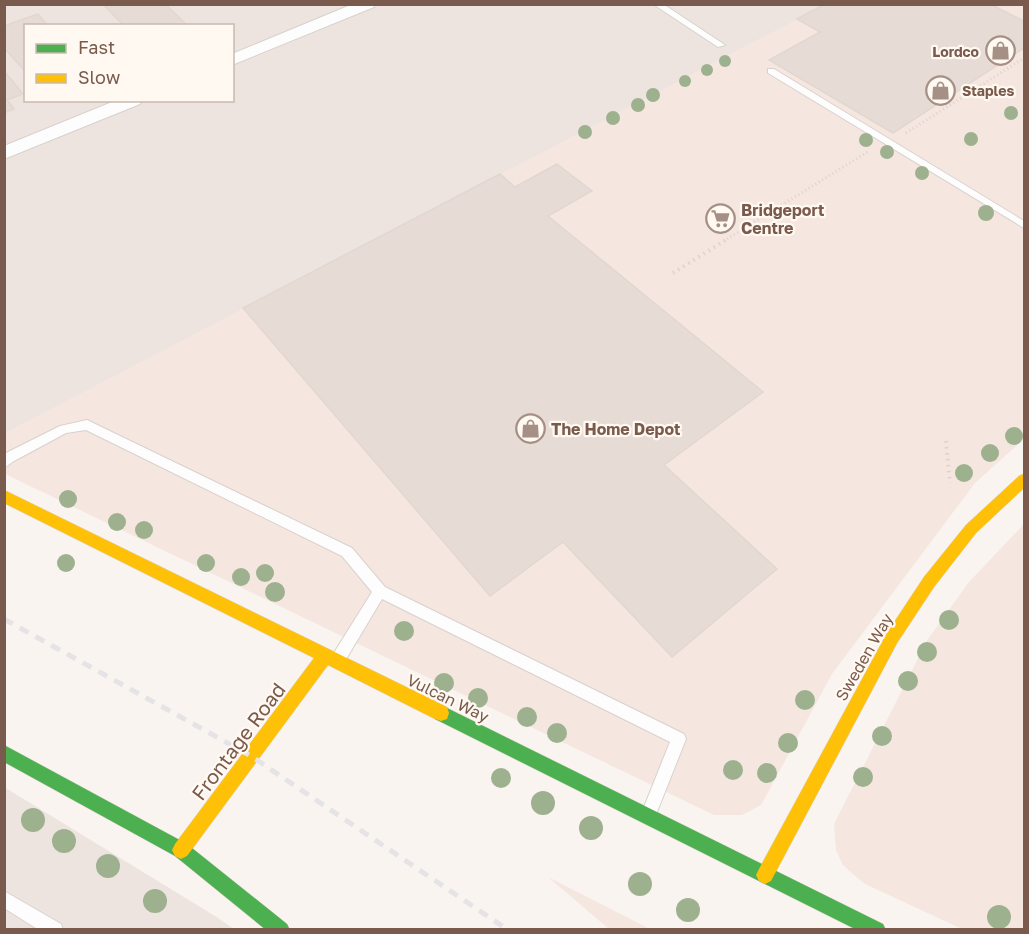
<svg xmlns="http://www.w3.org/2000/svg" width="1029" height="934" font-family="'Golos Text',sans-serif">
	<style>
		.commercial { fill: #f6e6e0 }
		.industrial { fill: #ede4df; fill-rule: evenodd }
		.building { fill: #e6dcd5; stroke: #e2d7d0; stroke-width: 1.5 }
		.lines { fill: none; stroke-linecap: round; stroke-linejoin: round }
		.lane-casing { stroke: #d8d1cd; stroke-width: 2 }
		.street-casing { stroke: #d8d1cd; stroke-width: 2 }
		.fast-casing { stroke: #d9d0cb; stroke-width: 1 }
		.slow-casing { stroke: #d9d0cb; stroke-width: 1 }
		.path-far1 { stroke: #dbd3cf; stroke-width: 3; stroke-dasharray: 1 3; stroke-linecap: butt }
		.path { stroke: #dbd3cf; stroke-width: 4; stroke-dasharray: 1.5 4.5; stroke-linecap: butt }
		.lane { fill: #fefdfd; fill-rule: evenodd }
		.street { fill: #fefdfd; fill-rule: evenodd }
		.fast { fill: #4caf50; fill-rule: evenodd }
		.slow { fill: #ffc107; fill-rule: evenodd }
		.rail { stroke: #e5e3e6; stroke-width: 5; stroke-dasharray: 10 8; stroke-linecap: butt }
		.tree { fill: #9eb18f }
		.labels { text-anchor: middle; dominant-baseline: central; stroke-width: 4.5; stroke-linejoin: round; paint-order: stroke }
		.far-poi-label { font-size: 14px; font-weight: bold; fill: #795a4c; stroke: #fff9f2; text-anchor: end }
		.poi-label { font-size: 16px; font-weight: bold; fill: #795a4c; stroke: #fff9f2; text-anchor: start }
		.street-label { font-size: 16px; fill: #795a4c; stroke: #fff9f2 }
		.near-street-label { font-size: 20px; fill: #795a4c; stroke: #fff9f2 }
	</style>
	<rect width="100%" height="100%" fill="#f9f4ef"/>
	<!-- commercial -->
	<path class="commercial" d="M825,5H1024V439L975,483L832,674L761,805L742,815H714L5,474L4,433Z
		M1024,524V929H962L865,884L854,875L843,865L836,850L834,824L928,639L969,582Z
		M548,877L650,929H609Z"/>
	<!-- industrial -->
	<path class="industrial" d="M12,4L825,5L5,433V7ZM26,26H232V100H26Z
		M4,787L215,916L234,929H5Z"/>
	<!-- building -->
	<path class="building" d="M103,4H165L188,26H124Z
		M825,4H990L1024,21V48L893,133L769,60L820,32L797,19Z
		M38,14L48,26H26V72L4,48V26Z
		M4,71L23,94L7,100L14,109L4,113Z
		M557,164L592,191L548,216L763,392L664,465L777,569L672,657L563,542L490,596L243,308L500,174L515,187Z"/>
	<g class="lines">
		<defs>
			<path id="lane" d="M653,4H663L725,45L718,47Z
				M768,69H774L1024,221V228L768,73Z
				M87,420L352,548L385,587L684,734L686,739L655,817L650,820L645,817L642,812L670,742L382,599L342,666L337,668L332,666L330,661L332,656L372,592L342,556L86,430L66,433L14,461L4,468L6,453L60,426Z
				M4,891L61,924L63,930H39L4,908Z"/>
			<path id="street" d="M353,4H375L374,7L232,65V54Z
				M117,100H142L140,104L4,159V146Z"/>
			<path id="fast" d="M441,705L883,924L886,930H857L435,719L433,713L435,707Z
				M4,745L187,844L287,924L290,930H266L175,856L4,762Z"/>
			<path id="slow" d="M1024,474V488L976,533L934,587L897,643L771,881L765,884L759,881L756,875L759,869L887,633L924,577L966,525L1019,476Z
				M4,490L447,707L449,713L447,719L441,721L435,719L328,665L187,856L181,859L175,856L172,850L175,844L314,658L4,503Z"/>
		</defs>
		<!-- lane casing -->
		<use href="#lane" class="lane-casing"/>
		<!-- street casing -->
		<use href="#street" class="street-casing"/>
		<!-- fast casing -->
		<use href="#fast" class="fast-casing"/>
		<!-- slow casing -->
		<use href="#slow" class="slow-casing"/>
		<!-- path-far1 -->
		<path class="path-far1" d="M906,133L1024,58
			M727,239L869,151"/>
		<!-- path -->
		<path class="path" d="M673,273L729,238
			M946,441L950,483"/>
		<!-- lane -->
		<use href="#lane" class="lane"/>
		<!-- street -->
		<use href="#street" class="street"/>
		<!-- fast -->
		<use href="#fast" class="fast"/>
		<!-- slow -->
		<use href="#slow" class="slow"/>
		<!-- rail -->
		<path class="rail" d="M4,619L251,756L508,930"/>
	</g>
	<!-- trees -->
	<g class="tree">
		<circle cx="725" cy="61" r="6"/>
		<circle cx="707" cy="70" r="6"/>
		<circle cx="685" cy="81" r="6"/>
		<circle cx="653" cy="95" r="7"/>
		<circle cx="638" cy="105" r="7"/>
		<circle cx="1011" cy="113" r="7"/>
		<circle cx="613" cy="118" r="7"/>
		<circle cx="585" cy="132" r="7"/>
		<circle cx="971" cy="139" r="7"/>
		<circle cx="866" cy="140" r="7"/>
		<circle cx="887" cy="152" r="7"/>
		<circle cx="922" cy="173" r="7"/>
		<circle cx="986" cy="213" r="8"/>
		<circle cx="1014" cy="436" r="9"/>
		<circle cx="990" cy="453" r="9"/>
		<circle cx="964" cy="473" r="9"/>
		<circle cx="68" cy="499" r="9"/>
		<circle cx="117" cy="522" r="9"/>
		<circle cx="144" cy="530" r="9"/>
		<circle cx="66" cy="563" r="9"/>
		<circle cx="206" cy="563" r="9"/>
		<circle cx="265" cy="573" r="9"/>
		<circle cx="241" cy="577" r="9"/>
		<circle cx="275" cy="592" r="10"/>
		<circle cx="949" cy="620" r="10"/>
		<circle cx="404" cy="631" r="10"/>
		<circle cx="927" cy="652" r="10"/>
		<circle cx="908" cy="681" r="10"/>
		<circle cx="444" cy="683" r="10"/>
		<circle cx="478" cy="698" r="10"/>
		<circle cx="805" cy="700" r="10"/>
		<circle cx="527" cy="717" r="10"/>
		<circle cx="557" cy="733" r="10"/>
		<circle cx="882" cy="736" r="10"/>
		<circle cx="788" cy="743" r="10"/>
		<circle cx="733" cy="770" r="10"/>
		<circle cx="767" cy="773" r="10"/>
		<circle cx="863" cy="777" r="10"/>
		<circle cx="501" cy="778" r="10"/>
		<circle cx="543" cy="803" r="12"/>
		<circle cx="33" cy="820" r="12"/>
		<circle cx="591" cy="828" r="12"/>
		<circle cx="64" cy="841" r="12"/>
		<circle cx="108" cy="866" r="12"/>
		<circle cx="640" cy="884" r="12"/>
		<circle cx="155" cy="901" r="12"/>
		<circle cx="688" cy="910" r="12"/>
		<circle cx="999" cy="917" r="12"/>
	</g>
	<!-- icons -->
	<defs>
		<symbol id="shop-ring" viewBox="-11 -11 22 22"><circle r="9.5" fill="#fff9f2" stroke="#a69085" stroke-width="1.5"/><path d="M-5-2.5h2.3a2.7 3.5 0 0 1 5.4 0H5L5.5 6h-11ZM-1.5-2.5h3a1.5 2.3 0 0 0-3 0Z" fill="#a69085"/></symbol>
		<symbol id="supermarket-ring" viewBox="-11 -11 22 22"><circle r="9.5" fill="#fff9f2" stroke="#a69085" stroke-width="1.5"/><path d="M-6-5.5h2.5l.6 2H6L4.5 2H-2.5L-4.4-4H-6ZM-1.5 3.2a1.3 1.3 0 1 0 .1 0ZM3 3.2a1.3 1.3 0 1 0 .1 0Z" fill="#a69085"/></symbol>
	</defs>
	<g fill-rule="evenodd">
		<use href="#shop-ring" x="984" y="34" width="33" height="33"/>
		<use href="#shop-ring" x="924" y="74" width="33" height="33"/>
		<use href="#supermarket-ring" x="704" y="202" width="33" height="33"/>
		<use href="#shop-ring" x="514" y="412" width="33" height="33"/>
	</g>
	<g class="labels">
		<!-- far-poi labels -->
		<g class="far-poi-label">
			<text x="979" y="51">Lordco</text>
			<text x="962" y="90" text-anchor="start">Staples</text>
		</g>
		<!-- poi labels -->
		<g class="poi-label">
			<text x="741" y="210">Bridgeport<tspan x="741" dy="18">Centre</tspan></text>
			<text x="551" y="429">The Home Depot</text>
		</g>
		<!-- street labels -->
		<g class="street-label">
			<text transform="translate(864 657) rotate(-60)">Sweden Way</text>
			<text transform="translate(448 698) rotate(26)">Vulcan Way</text>
		</g>
		<!-- near-street labels -->
		<g class="near-street-label">
			<text transform="translate(238 741) rotate(-53)">Frontage Road</text>
		</g>
	</g>
	<!-- border -->
	<rect width="1029" height="934" fill="none" stroke="#795a4c" stroke-width="12"/>
	<!-- legend -->
	<rect x="24" y="24" width="210" height="78" fill="#fff9f2" stroke="#c9b9b0" stroke-width="1.5"/>
	<rect x="36" y="44" width="30" height="9" fill="#4caf50" stroke="#c9b9b0" stroke-width="1.5"/>
	<text x="78" y="54" font-size="18" fill="#795a4c">Fast</text>
	<rect x="36" y="74" width="30" height="9" fill="#ffc107" stroke="#c9b9b0" stroke-width="1.5"/>
	<text x="78" y="84" font-size="18" fill="#795a4c">Slow</text>
</svg>
